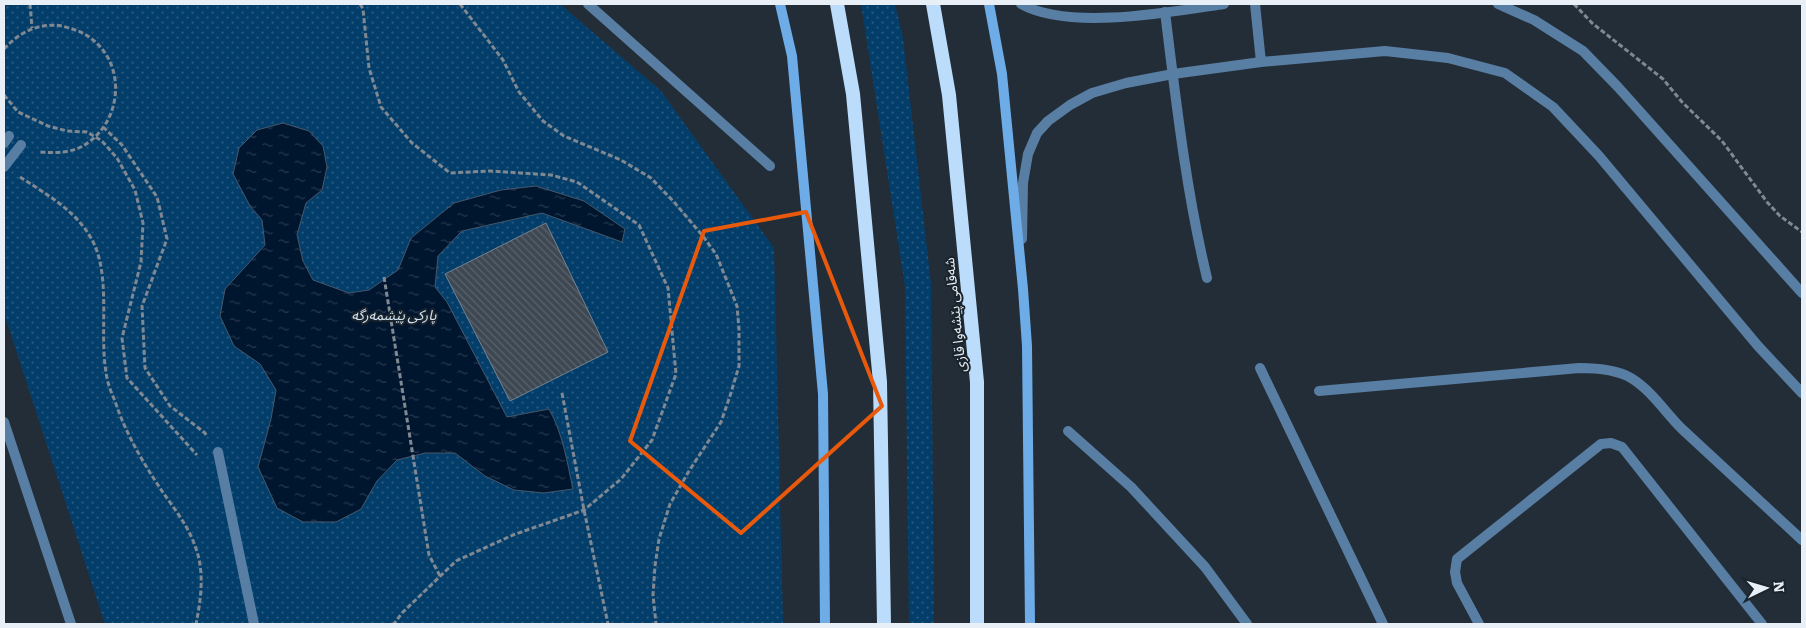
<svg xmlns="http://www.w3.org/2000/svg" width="1806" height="628" font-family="Literata,'Noto Sans Arabic',serif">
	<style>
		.grass { fill: url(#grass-dots) }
		.water { fill: url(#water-ripples); stroke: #46576b }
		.building { fill: url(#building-back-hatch); stroke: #78838f }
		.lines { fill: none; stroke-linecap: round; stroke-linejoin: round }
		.path { stroke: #808891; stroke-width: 3; stroke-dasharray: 5 2.5; stroke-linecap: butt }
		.service { stroke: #587ea3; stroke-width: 10 }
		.pedestrian { stroke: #587ea3; stroke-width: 10 }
		.minor { stroke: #587ea3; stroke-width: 10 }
		.secondary { stroke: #6eace7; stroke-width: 10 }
		.trunk { stroke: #bcdcfc; stroke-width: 14 }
		.marked { fill: none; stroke: #e8590c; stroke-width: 4; stroke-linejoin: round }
		.labels { text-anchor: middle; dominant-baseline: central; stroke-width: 4; stroke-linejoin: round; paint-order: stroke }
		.park-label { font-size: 14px; font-style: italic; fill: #d3e2f1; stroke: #1a242d }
		.street-label { font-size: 14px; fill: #e9eff6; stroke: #1a242d }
	</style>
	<defs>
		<pattern id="grass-dots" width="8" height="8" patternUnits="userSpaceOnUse" patternTransform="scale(1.25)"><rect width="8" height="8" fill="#033e6b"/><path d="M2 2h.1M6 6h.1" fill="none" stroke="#285a81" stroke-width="1.8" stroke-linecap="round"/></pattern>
		<pattern id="water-ripples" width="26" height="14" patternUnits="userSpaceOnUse" patternTransform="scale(1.25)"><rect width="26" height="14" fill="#00162f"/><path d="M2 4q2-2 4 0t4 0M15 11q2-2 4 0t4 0" fill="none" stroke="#25384e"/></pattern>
		<pattern id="building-back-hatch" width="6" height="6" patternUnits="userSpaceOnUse" patternTransform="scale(1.25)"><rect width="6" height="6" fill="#3e4853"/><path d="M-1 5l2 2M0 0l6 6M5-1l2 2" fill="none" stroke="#5a636c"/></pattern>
	</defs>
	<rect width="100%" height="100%" fill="#232d37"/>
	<!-- grass -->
	<path class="grass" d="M4,4H560L661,91L774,248L783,624H105L4,313Z
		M861,4H895L903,38L931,284L934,624H909L905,286Z"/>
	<!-- water -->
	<path class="water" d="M283,123L309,131L323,146L327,167L322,190L306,203L297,235L303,261L313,280L349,293L369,290L398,270L411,238L454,203L501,190L536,186L584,201L625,229L622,242L542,213L462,231L438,256L435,287L447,302L507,417L549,409C563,434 567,462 573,489L544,493L514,490L485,476L455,453H425L397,460L377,481L361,509L336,522H303L277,508L258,467L271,419L276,390L260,364L234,346L220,316L225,289L265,245L262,220L250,206L233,174L239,148L257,130Z"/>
	<!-- building -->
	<path class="building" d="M546,223L608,352L510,401L445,274Z"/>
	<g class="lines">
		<!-- path -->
		<path class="path" d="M30,4L32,28
			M360,4L363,9L369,68L381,107L412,143L450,173L490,171L551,175L577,182L639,225L668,288L676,374L652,440L621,479L584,510L513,535L456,561L402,613L394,624
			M460,4L503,60L519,92L543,121L564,136L621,160L651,178L674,202L702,235L716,254L737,306L739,329V366L730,396L721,422L689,471L670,504L659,539L655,566L653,595L656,624
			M1574,4L1592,23L1663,79L1682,102L1722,141L1767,202L1780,216L1802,232
			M4,49C18,33 39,22 62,26C73,29 84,32 93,40C128,68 121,126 81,147C68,153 54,153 40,152
			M4,95L18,112L48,126L67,131L87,132L102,141L117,158L135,190L143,223L141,262L122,338L127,378L197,455
			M103,127L122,145L157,197L167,239L142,306L145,368L170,406L205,433L207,437
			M20,177C46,194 75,210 91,238C112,274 99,332 106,372C107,382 111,392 115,401C125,432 142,461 160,488C172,506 188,525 195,546C205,571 201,599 196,624
			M384,277L429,555L440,576
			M562,393L584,510L608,624"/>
		<!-- service -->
		<path class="service" d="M588,4L770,166
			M1165,12C1176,101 1186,191 1207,278
			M1260,368L1383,624
			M1319,391L1579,368C1596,368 1616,369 1631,378C1651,390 1665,412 1682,429C1722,466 1762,503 1802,540
			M1068,431L1131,487L1205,567L1247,624
			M1479,624L1457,583L1455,572L1457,559L1601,444L1611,443L1622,447L1762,624"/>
		<!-- pedestrian -->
		<path class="pedestrian" d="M4,143L9,136
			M4,167L21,145
			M218,452L254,624"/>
		<!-- minor -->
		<path class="minor" d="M1021,4C1069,31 1171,12 1224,4
			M1255,4L1261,62
			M1498,4L1534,20L1583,51L1618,87L1802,293
			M1022,239L1023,183L1028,154L1037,133L1048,121L1070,105L1092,93L1126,83L1173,74L1261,62L1385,51L1448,58L1505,73L1553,107L1599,156L1758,346L1802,393
			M4,422L71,624"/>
		<!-- secondary -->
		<path class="secondary" d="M780,4L792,56L823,394L825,624
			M989,4L1002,74L1023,289L1027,346L1030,624"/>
		<!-- trunk -->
		<path class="trunk" d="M837,4L853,94L880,382L884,624
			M933,4L949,95L977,382V624"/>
	</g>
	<!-- marked area -->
	<path class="marked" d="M806,212L882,406L741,533L630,441L704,231Z"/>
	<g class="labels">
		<!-- park labels -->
		<g class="park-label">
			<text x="394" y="314">پارکی پێشمەرگە</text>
		</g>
		<!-- street labels -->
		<g class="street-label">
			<text transform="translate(954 315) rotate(-96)">شەقامی پێشەوا قازی</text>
		</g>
	</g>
	<!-- border -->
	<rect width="1806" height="628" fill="none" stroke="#e9eff6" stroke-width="10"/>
	<!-- north arrow -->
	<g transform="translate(1766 588) rotate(85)" stroke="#1a242d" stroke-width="4" paint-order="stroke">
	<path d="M0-4L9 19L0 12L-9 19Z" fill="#e9eff6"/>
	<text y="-8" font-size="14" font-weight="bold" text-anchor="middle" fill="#e9eff6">N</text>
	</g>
</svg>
